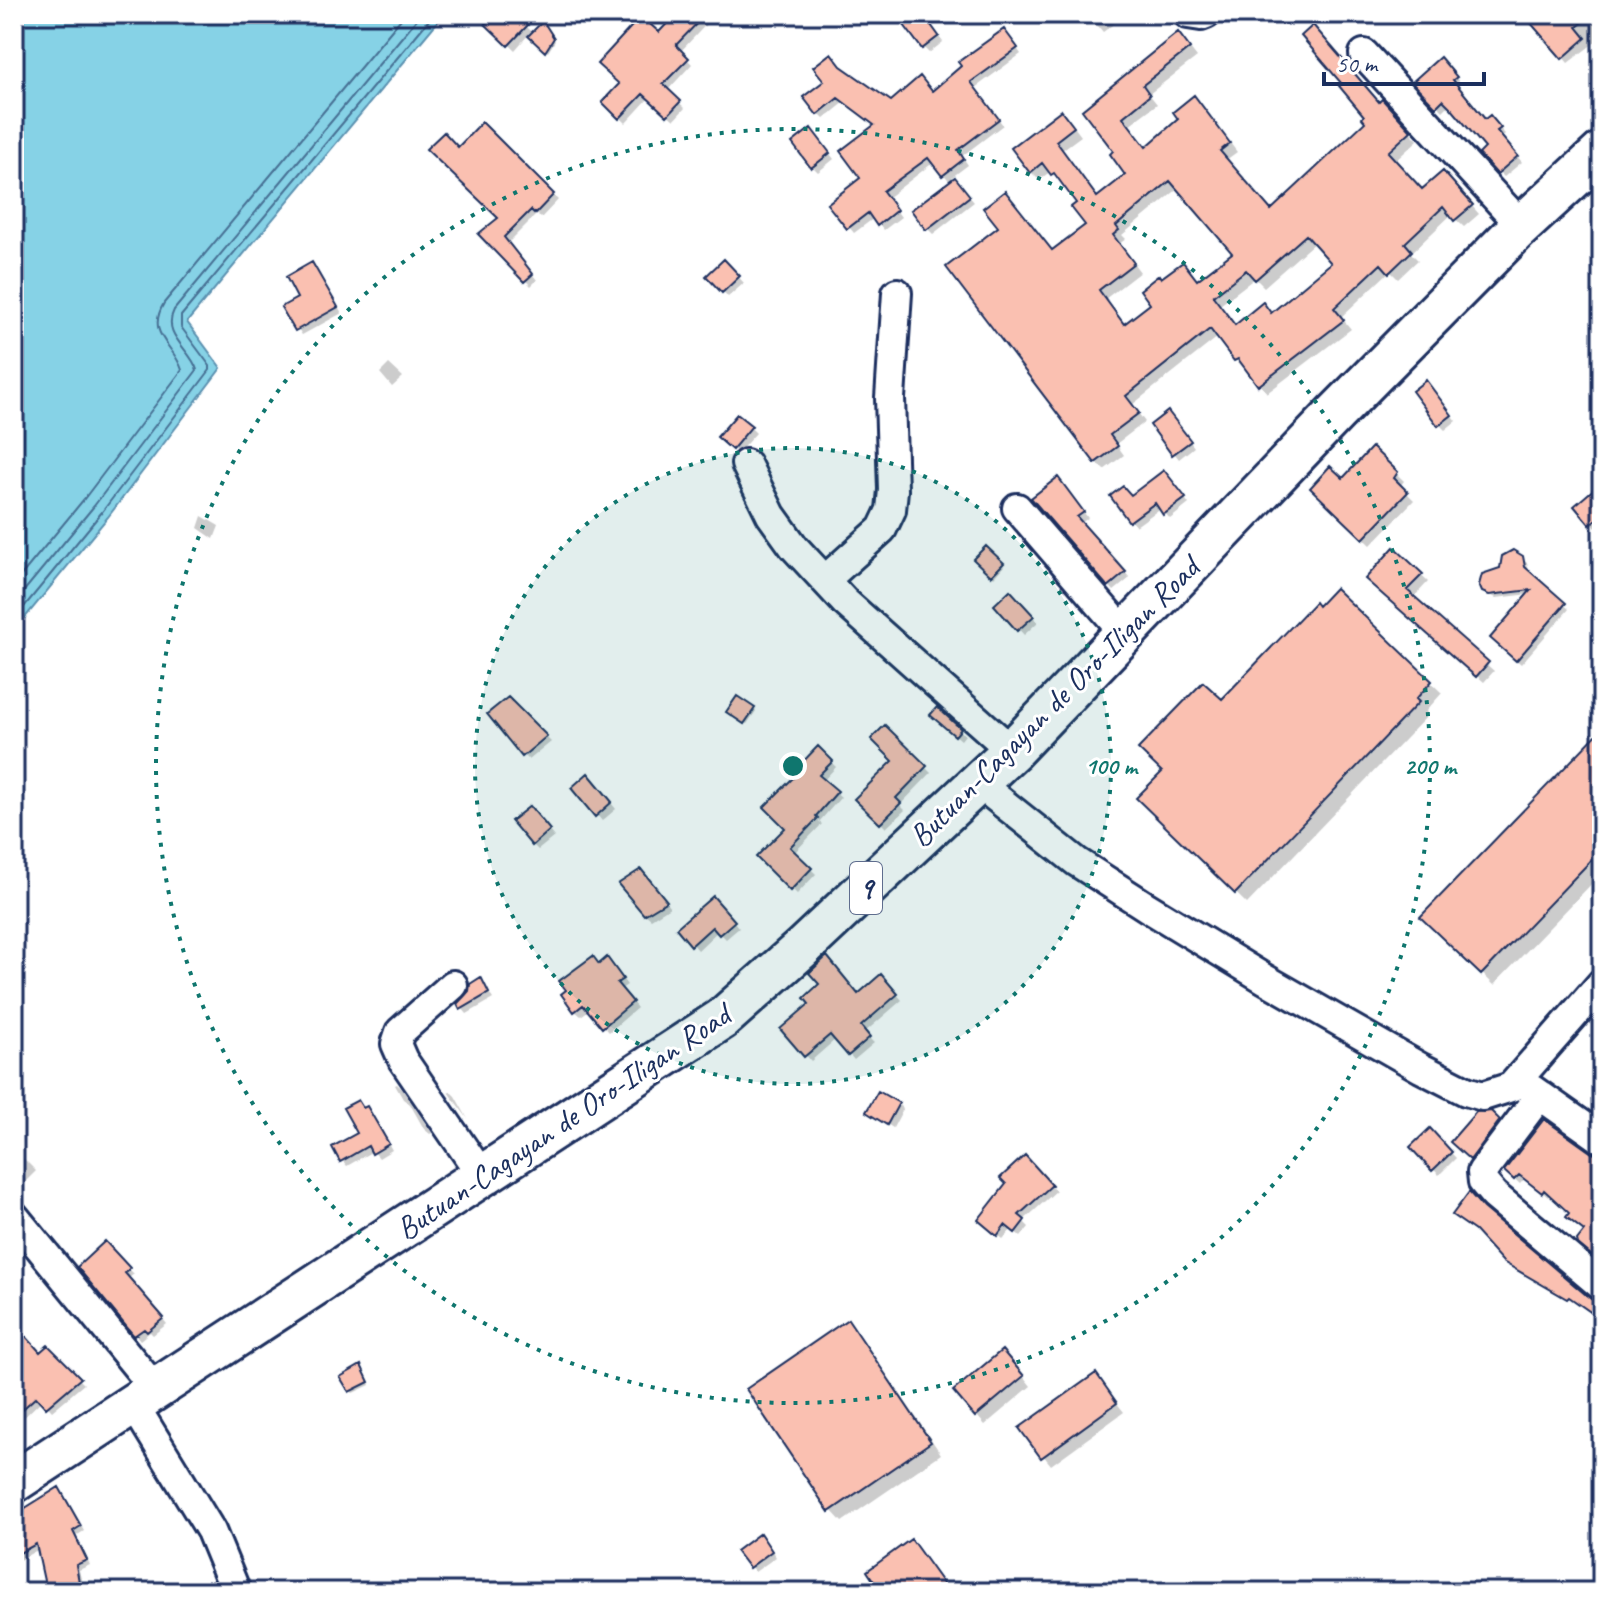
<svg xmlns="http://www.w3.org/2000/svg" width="1616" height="1606" font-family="Caveat,sans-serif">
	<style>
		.water { fill: #86d2e6; stroke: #5b91b0; stroke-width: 2 }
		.shadow { fill: #0003; fill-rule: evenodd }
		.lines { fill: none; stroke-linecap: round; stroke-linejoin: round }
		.shore { stroke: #467094; stroke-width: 2 }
		.building { fill: #fac0b1; stroke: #1b2f5e; stroke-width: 2; fill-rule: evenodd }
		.minor-casing { stroke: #1b2f5e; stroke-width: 34 }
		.highway-casing { stroke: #1b2f5e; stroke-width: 46 }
		.minor { stroke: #fff; stroke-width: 28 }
		.highway { stroke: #fff; stroke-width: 40 }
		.ring { fill: none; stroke: #0f766e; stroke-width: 4; stroke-dasharray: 4 8 }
		.labels { text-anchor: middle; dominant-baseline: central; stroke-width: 6; stroke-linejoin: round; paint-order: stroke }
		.shield { fill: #fff; stroke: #5f6d8e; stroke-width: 2 }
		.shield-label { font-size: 30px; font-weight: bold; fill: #1b2f5e }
		.street-label { font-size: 32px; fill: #1b2f5e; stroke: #fff }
		.centre { fill: #0f766e; stroke: #fff; stroke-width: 4 }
		.ring-label { font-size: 24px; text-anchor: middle; font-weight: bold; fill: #0f766e; stroke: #fff; stroke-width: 6; stroke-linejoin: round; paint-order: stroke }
	</style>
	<rect width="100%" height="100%" fill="#fff"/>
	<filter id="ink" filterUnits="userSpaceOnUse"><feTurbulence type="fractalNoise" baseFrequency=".0125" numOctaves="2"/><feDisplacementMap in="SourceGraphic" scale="16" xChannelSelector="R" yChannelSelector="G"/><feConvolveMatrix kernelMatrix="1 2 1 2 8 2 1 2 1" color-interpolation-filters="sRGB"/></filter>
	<g filter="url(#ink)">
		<!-- water -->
		<path class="water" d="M14,14H444L187,322L221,368L108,517L14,631Z"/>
		<!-- shadow -->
		<path class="shadow" d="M497,14H514L533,33L544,26L555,41L548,52L529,34L515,50L488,24Z
			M679,14H716L680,52L692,64L667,91L685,108L674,120L649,98L626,123L604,102Z
			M773,14H793L782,24Z
			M913,14H921L943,42L929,53L924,48Z
			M1088,14H1108L1115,23L1103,32Z
			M1526,14H1602V37L1568,63Z
			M1009,37L1021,54L975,88L1003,125L962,156L968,165L952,177L974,202L933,234L927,228L951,183L934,162L887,198L901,217L884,230L874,218L854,233L830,204L863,179L876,126L845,102L824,119L818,113L843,70L891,104L932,93Z
			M1186,43L1197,57L1149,94L1157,104L1129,125L1147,149L1202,106L1237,152L1226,160L1272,212L1368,122L1382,102L1418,140L1395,161L1423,191L1451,182L1479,214L1464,227L1451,215L1411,253L1418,260L1398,279L1390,271L1341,317L1351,329L1267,393L1246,367L1244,368L1236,360L1218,337L1132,405L1145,422L1116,444L1124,455L1104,470L1096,462L1053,252L1088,226L1079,204L1051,171L1039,180L1031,172L1069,120L1081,136L1062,150L1098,198L1128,175L1116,151L1085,110ZM1179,188L1235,254L1198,282L1153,304L1125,325L1105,299L1140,272L1119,244L1126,239L1122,235ZM1315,242L1334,263L1272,315L1236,326L1220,305L1255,278L1264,287Z
			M1445,65L1460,83L1456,87L1485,122L1495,123L1505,134L1501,138L1522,162L1504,177L1481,154L1488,148L1449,105L1443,111L1415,82Z
			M482,125L558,200L541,218L537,214L508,243L537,280L531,286L481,234L501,218Z
			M816,136L834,159L818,172L812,166Z
			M724,261L744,283L728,297L709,276Z
			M312,265L342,313L302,335L284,307L300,298Z
			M389,364L403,377L392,387L380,373Z
			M1431,388L1456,421L1445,430L1440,425Z
			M1173,419L1194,447L1179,459L1152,425Z
			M750,427L756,433L738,453L720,437Z
			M1372,450L1404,481L1400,486L1414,500L1371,545L1312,488L1343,480Z
			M1170,478L1189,504L1170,519L1161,508L1136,526L1112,496L1131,497Z
			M1063,485L1088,518L1081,523L1130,578L1114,591L1034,498Z
			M1602,496V524L1597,529L1577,506Z
			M202,516L219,526L214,539L198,528Z
			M986,549L1004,566L994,577L976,559Z
			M1394,550L1428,582L1413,598L1494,671L1484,682L1375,586Z
			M1521,558L1527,563L1529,573L1569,609L1521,664L1492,638L1530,594L1496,598L1487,593L1502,569Z
			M1335,591L1442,693L1426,711L1428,715L1247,904L1139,798L1164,773L1222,702Z
			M1010,592L1038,622L1024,635L997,605Z
			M508,699L551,742L529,760L524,755Z
			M754,709L756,711L747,724L731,713Z
			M937,709L965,735L961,740L938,720Z
			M885,727L931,773L900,805L905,810L886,828L857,799L896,761Z
			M1602,731V873L1494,985L1423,917Z
			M818,749L836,767L823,781L841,797L819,822L822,824L794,853L816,874L797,894L759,857L788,828L803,771Z
			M593,781L616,809L602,821L574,788Z
			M535,814L554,837L538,850L533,845Z
			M646,877L670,907L651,919L645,914Z
			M719,904L739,928L726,939L718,931L698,950L679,928Z
			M600,965H612L627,985L621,989L637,1008L609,1032L589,1010L581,1016L575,1011L569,991Z
			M480,980L493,999L467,1014L462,1008Z
			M886,982L902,1000L864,1033L874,1043L854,1060L836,1039L811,1061L783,1029L812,1004L822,985L859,996Z
			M397,1084L402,1089L432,1133L430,1134L424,1129L410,1104L403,1099L395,1085Z
			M450,1091L455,1096L468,1119L448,1092Z
			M358,1102L372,1114L392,1150L379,1158L373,1151L347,1166L342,1160L359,1133Z
			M898,1104L903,1109L893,1128L868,1112Z
			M1490,1113L1504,1126L1476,1163L1453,1142Z
			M1430,1131L1456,1158L1439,1175L1412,1147Z
			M14,1149L36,1171L20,1187L14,1181Z
			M1592,1155L1602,1158V1262L1586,1231L1572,1213L1550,1193L1548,1197L1525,1178L1520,1184L1506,1171Z
			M1025,1158L1056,1191L1023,1221L1029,1227L1021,1237L1012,1229L1003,1239L986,1225Z
			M105,1244L134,1274L129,1278L167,1324L153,1335L150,1332L140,1340L80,1267Z
			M14,1313L22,1322L16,1327L40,1355L48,1348L84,1384L52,1411L42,1400L14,1427Z
			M848,1322L859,1334L941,1454L842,1522L831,1510Z
			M1011,1361L1031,1386L985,1425L956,1392Z
			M363,1369L370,1385L353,1393L351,1391Z
			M1095,1376L1124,1412L1051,1465L1022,1429Z
			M59,1490L84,1531L76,1536L90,1565L79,1570L83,1587L68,1592H48L39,1549L14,1563V1524Z
			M765,1541L776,1557L755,1572L750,1566Z"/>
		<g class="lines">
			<!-- shore -->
			<path class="shore" d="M14,584L84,499L182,370C174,344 145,335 164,303L405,14
				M14,603L94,506L197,370C191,349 161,335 174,310L421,14
				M14,619L102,512L210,370V366L181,327V316L434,14"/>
		</g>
		<!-- building -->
		<path class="building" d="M494,14H517L528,25L508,46L485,24Z
			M676,14H706L676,45L689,58L663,84L681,101L667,116L643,94L619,119L602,102L619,84L597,64L641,16L659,32Z
			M910,14H923L939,36L922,49L901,21Z
			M1523,14H1593L1577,27L1586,38L1562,59Z
			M543,21L554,38L545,52L528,36Z
			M1313,25L1379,102L1382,99L1411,131L1388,152L1422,189L1443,171L1473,205L1454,221L1443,207L1405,243L1412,251L1389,273L1381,264L1334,308L1344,320L1258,386L1238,359L1234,361L1210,329L1126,396L1139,413L1110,435L1118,446L1095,463L946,267L998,227L983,208L1005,191L1052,250L1085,225L1071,207L1076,203L1054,173L1051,175L1042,163L1030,173L1011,148L1061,110L1074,127L1056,141L1097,197L1125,175L1110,154L1113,151L1082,110L1178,32L1190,48L1143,85L1150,95L1123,117L1146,147L1178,119L1173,112L1194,95L1230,143L1220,151L1271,210L1365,122L1362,118L1364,116L1339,86L1342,84L1301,36ZM1170,181L1232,253L1197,280L1183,262L1161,278L1159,275L1140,290L1150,304L1124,324L1099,290L1134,263L1113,235L1119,230L1116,226ZM1306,235L1331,263L1271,313L1263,302L1235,325L1213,296L1246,270L1255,280Z
			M1004,29L1018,48L971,82L999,119L958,150L964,159L942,176L928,158L883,191L897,210L877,226L868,213L847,229L827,204L860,178L840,151L874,125L838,98L817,115L803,97L824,81L813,67L831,53L841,66L891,101L920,76L932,91L961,66L958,62Z
			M1440,57L1457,77L1453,80L1485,119L1490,115L1501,128L1497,131L1518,156L1497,174L1479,154L1485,148L1451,108L1443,100L1436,107L1412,82Z
			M482,122L554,194L535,214L531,210L504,237L533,274L524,282L478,234L498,218L426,149L444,132L458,147Z
			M811,128L830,153L811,168L792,143Z
			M955,177L970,196L926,230L911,210Z
			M724,259L740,276L722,293L706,276Z
			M312,262L338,307L295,331L281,307L297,298L286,277Z
			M1426,380L1452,415L1438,426L1412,391Z
			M1168,411L1191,441L1172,455L1150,425Z
			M737,414L752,426L732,450L717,437Z
			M1372,447L1398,472L1394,478L1408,492L1363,539L1310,488L1330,466L1343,478Z
			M1164,470L1186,498L1163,515L1155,503L1129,522L1110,496L1123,486L1131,495Z
			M1058,477L1084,512L1077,517L1126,572L1108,587L1031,498Z
			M1602,482V515L1590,525L1574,506Z
			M986,546L1004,563L991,576L973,559Z
			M1394,547L1423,574L1407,590L1489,662L1476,677L1365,579Z
			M1513,550L1523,556L1525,567L1566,603L1516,661L1490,638L1531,590L1489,595L1482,592L1479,585L1482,574L1500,568L1502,556Z
			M1335,588L1432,681L1416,699L1419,702L1235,894L1136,798L1162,772L1138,749L1203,682L1222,699L1315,602L1318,606Z
			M1010,590L1034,616L1017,631L994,605Z
			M737,696L755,708L744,724L726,712Z
			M508,697L547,736L522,757L487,714Z
			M937,707L961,729L955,736L930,715Z
			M885,725L927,766L896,798L901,803L880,824L854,799L893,761L871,739Z
			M1602,729V849L1481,975L1420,917Z
			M818,746L833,761L819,775L838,791L816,816L818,818L790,847L812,868L790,891L756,857L785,828L764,807L800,771L797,768Z
			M588,773L612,802L595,817L571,788Z
			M530,806L550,830L532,846L511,821Z
			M641,869L667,901L644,915L618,884Z
			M713,896L735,921L719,935L712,927L691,946L676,928Z
			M593,956L599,964L607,957L623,979L617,983L633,1002L602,1028L583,1005L574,1012L561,994L566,990L559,981Z
			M827,956L858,994L881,974L898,994L861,1026L870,1037L848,1056L830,1035L804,1057L780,1029L809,1004L804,998L819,984L809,973Z
			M481,977L489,993L460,1010L457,1004L469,991L470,984Z
			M878,1091L899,1103L887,1125L866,1112Z
			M358,1100L363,1108L367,1106L389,1144L372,1154L368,1146L340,1162L332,1147L357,1133L343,1108Z
			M1491,1111L1500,1120L1470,1160L1450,1142L1476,1112Z
			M1544,1119L1592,1153L1602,1156V1264L1578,1244L1577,1240L1584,1231L1566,1217L1569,1213L1544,1190L1542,1193L1519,1175L1514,1180L1504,1171Z
			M1430,1128L1452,1152L1432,1171L1410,1147Z
			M1025,1155L1052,1185L1019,1215L1025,1220L1015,1233L1005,1225L997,1236L978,1220L1006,1184L1000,1178Z
			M1469,1192L1483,1208L1591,1299L1602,1303V1320L1569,1297L1567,1299L1503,1262L1475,1231L1452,1215Z
			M105,1241L130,1268L125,1273L164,1318L147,1332L144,1329L134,1336L77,1267Z
			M848,1319L931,1442L829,1512L746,1389Z
			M14,1323L40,1352L48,1345L81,1378L46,1408L36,1397L14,1417Z
			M1002,1350L1024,1376L975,1417L953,1391Z
			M361,1365L369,1382L349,1392L340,1377Z
			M1096,1373L1117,1403L1041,1458L1019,1428Z
			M59,1487L81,1526L73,1531L87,1560L76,1565L79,1582L46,1590L36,1544L14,1556V1515Z
			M760,1533L772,1551L749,1568L736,1551Z
			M911,1539L949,1592H881L867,1571Z"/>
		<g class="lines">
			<defs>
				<path id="minor" d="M1188,14L1201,16L1206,14
					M1364,54L1522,226
					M746,464L771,515L794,547L845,602L1012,751
					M1017,508L1125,633
					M825,580L882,529L891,510L893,490L890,398L897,293
					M978,783L1077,862L1147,907L1265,979L1421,1068L1466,1091L1483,1096L1511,1087L1602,983
					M453,985L400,1032L396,1044L403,1060L483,1177
					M1524,1084L1602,1139
					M1540,1095L1482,1172L1483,1182L1494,1195L1602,1286
					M14,1216L156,1390
					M134,1405L211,1531L236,1592"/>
				<path id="highway" d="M14,1482L722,1019L801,949L1012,751L1336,413L1516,231L1602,152"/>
			</defs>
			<!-- minor casing -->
			<use href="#minor" class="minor-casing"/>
			<!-- highway casing -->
			<use href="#highway" class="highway-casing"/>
			<!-- minor -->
			<use href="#minor" class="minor"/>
			<!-- highway -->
			<use href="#highway" class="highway"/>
		</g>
	</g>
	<!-- distance rings -->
	<circle cx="793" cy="766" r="318" fill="#0f766e" fill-opacity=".12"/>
	<g class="ring">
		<circle cx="793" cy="766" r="318"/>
		<circle cx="793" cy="766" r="637"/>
	</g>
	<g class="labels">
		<!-- shield labels -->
		<rect class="shield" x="850" y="862" width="32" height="52" rx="6"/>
		<g class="shield-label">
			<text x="866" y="888">9</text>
		</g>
		<!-- street labels -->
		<g class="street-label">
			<text transform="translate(1054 702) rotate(-45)">Butuan-Cagayan de Oro-Iligan Road</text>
			<text transform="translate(563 1122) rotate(-34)">Butuan-Cagayan de Oro-Iligan Road</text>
		</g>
	</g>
	<circle cx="793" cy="766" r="12" class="centre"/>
	<g class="ring-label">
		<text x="1111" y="774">100 m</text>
		<text x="1430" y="774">200 m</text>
	</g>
	<!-- margin -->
	<rect width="1616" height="1606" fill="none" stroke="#fff" stroke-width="48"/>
	<rect x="24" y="24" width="1568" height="1558" fill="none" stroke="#1b2f5e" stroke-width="3" filter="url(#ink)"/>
	<!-- scale -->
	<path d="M1324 72v12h160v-12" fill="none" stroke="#1b2f5e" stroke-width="4"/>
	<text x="1336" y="72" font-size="24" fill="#1b2f5e" stroke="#ffffff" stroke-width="6" paint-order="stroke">50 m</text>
</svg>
